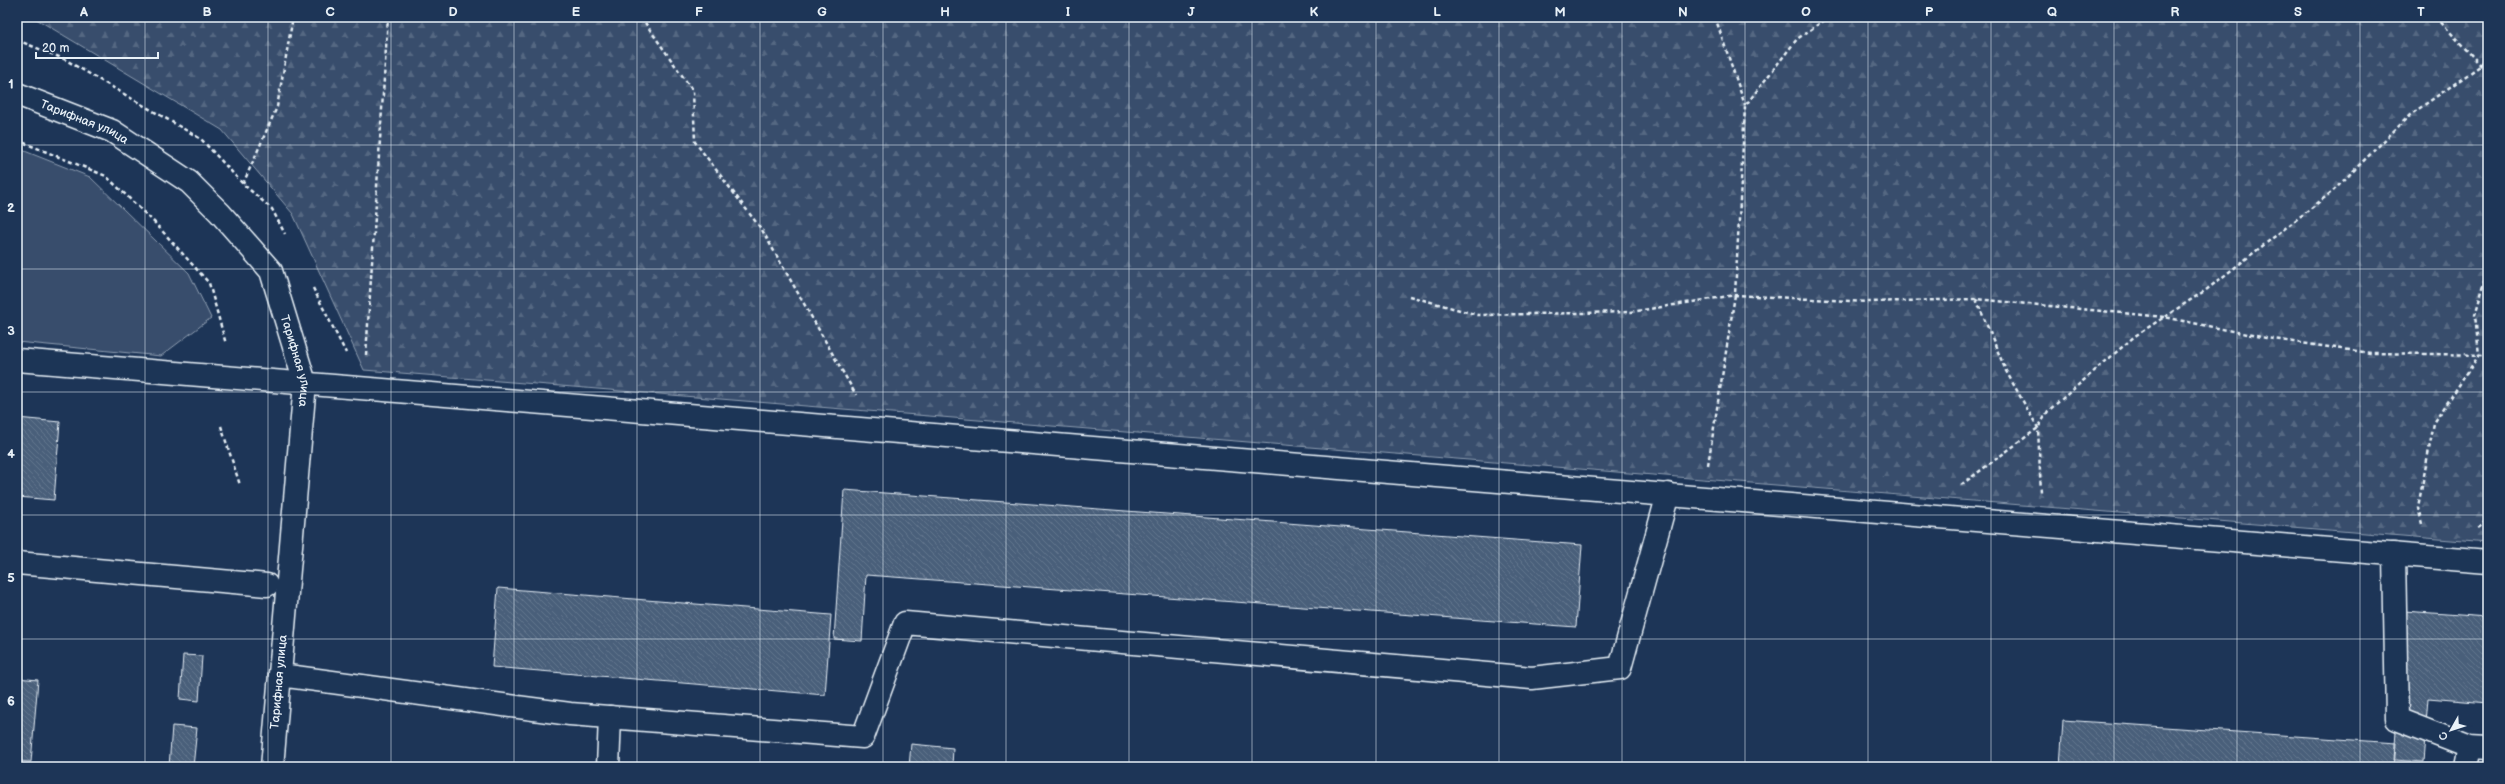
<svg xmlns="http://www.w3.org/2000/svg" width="2505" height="784" font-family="'Balsamiq Sans',sans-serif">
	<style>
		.green { fill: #374d6c; stroke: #909fb2 }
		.forest { fill: url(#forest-firs); stroke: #909fb2 }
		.building { fill: url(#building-back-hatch); stroke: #e8f1f8 }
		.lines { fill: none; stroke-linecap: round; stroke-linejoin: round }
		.minor-casing { stroke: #e8f1f8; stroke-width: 25 }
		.path { stroke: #e8f1f8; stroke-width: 2.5; stroke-dasharray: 4 3; stroke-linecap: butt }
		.minor { stroke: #1d3557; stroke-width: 22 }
		.grid { fill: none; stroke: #e8f1f8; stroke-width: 1; stroke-opacity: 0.55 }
		.labels { text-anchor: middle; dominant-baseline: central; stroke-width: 3; stroke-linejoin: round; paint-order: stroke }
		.street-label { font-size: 12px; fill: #e8f1f8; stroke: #1d3557 }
		.neatline { fill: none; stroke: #e8f1f8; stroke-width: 1.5 }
		.grid-label { font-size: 13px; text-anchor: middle; font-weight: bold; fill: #e8f1f8 }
	</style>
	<defs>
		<pattern id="forest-firs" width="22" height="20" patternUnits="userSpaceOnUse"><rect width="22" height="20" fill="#374d6c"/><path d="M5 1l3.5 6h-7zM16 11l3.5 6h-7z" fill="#546782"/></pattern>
		<pattern id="building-back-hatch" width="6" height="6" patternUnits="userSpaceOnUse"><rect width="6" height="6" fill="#495e7a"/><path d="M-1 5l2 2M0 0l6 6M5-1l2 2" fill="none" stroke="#63768e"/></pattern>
	</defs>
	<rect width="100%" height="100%" fill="#1d3557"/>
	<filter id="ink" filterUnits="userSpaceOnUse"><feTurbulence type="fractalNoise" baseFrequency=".025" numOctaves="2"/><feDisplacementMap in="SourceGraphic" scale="8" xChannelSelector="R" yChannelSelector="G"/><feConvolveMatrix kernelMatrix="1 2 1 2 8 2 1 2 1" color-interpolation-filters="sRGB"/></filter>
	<g filter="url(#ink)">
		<!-- green -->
		<path class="green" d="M17,148L90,177L189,273L211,318L161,356L17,342Z"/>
		<!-- forest -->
		<path class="forest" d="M33,17H2488V543L364,370L293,214L222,130Z"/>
		<!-- building -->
		<path class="building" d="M17,418L60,422L54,500L17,497Z
			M844,490L1582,545L1576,627L866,575L862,641L834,639Z
			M498,588L831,615L825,695L492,667Z
			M2404,611L2488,617V703L2428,698L2423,762L2394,760Z
			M183,655L202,656L199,701L180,699Z
			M17,678L38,680L31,762L17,761Z
			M2063,720L2396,743L2394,767H2060Z
			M172,726L197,728L193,767H169Z
			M911,744L953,748L952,767H909Z"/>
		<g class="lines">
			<defs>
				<g id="minor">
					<path id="s1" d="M17,94L112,131L189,182L220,213L271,271L305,383L272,767"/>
					<path d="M17,360L2488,562"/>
					<path d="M2394,554L2397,719L2469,747L2488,748"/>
					<path d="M17,563L267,585"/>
					<path d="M280,675L570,714L863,737L905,623L1532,678L1620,668L1668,494"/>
					<path d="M608,767L610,717"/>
					<path d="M2465,767L2469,747"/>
				</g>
			</defs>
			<!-- minor casing -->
			<use href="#minor" class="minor-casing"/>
			<!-- path -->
			<path class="path" d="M641,17L693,91L695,142L762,230L856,395
				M1715,17L1745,105
				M2436,17L2488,73
				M17,40L64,59L201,139L243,184L272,209L285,234
				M17,140L106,176L155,223L209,283L226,344
				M243,184L277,107L293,17
				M313,288L346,353
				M1409,296L1478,315L1631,312L1735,295L1868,302L1976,299L2164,317L2266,338L2371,353L2488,355
				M1976,299L2006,371L2038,428L2041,493
				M366,355L388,17
				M221,426L240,485
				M1708,465L1735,295L1745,106L1797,39L1829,17
				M1961,485L2038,428L2048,411L2135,336L2206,290L2333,191L2410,115L2480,66L2488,55
				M2422,524L2418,507L2434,423L2479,355L2475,315L2488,271
				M2477,528L2488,520"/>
			<!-- minor -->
			<use href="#minor" class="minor"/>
		</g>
	</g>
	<!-- grid -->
	<path class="grid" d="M145,17V767M268,17V767M391,17V767M514,17V767M637,17V767M760,17V767M883,17V767M1006,17V767M1129,17V767M1252,17V767M1376,17V767M1499,17V767M1622,17V767M1745,17V767M1868,17V767M1991,17V767M2114,17V767M2237,17V767M2360,17V767M17,145H2488M17,269H2488M17,392H2488M17,515H2488M17,639H2488"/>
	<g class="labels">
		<!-- street labels -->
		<g class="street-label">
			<text stroke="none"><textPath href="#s1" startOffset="73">Тарифная улица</textPath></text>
			<text stroke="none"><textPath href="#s1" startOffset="409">Тарифная улица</textPath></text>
			<text transform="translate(279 682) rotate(-85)">Тарифная улица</text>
		</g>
	</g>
	<!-- margin -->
	<rect width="2505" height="784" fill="none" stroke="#1d3557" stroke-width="44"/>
	<!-- north arrow -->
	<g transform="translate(2451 730) rotate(231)" stroke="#1d3557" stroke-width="3" paint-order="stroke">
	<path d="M0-3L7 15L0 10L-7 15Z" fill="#e8f1f8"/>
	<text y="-6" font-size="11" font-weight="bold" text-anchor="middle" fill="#e8f1f8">С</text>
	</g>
	<!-- scale -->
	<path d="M36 52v6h122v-6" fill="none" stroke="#e8f1f8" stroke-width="2"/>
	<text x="42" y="52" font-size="12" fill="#e8f1f8" stroke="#1d3557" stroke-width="3" paint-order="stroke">20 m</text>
	<rect x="22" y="22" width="2461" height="740" class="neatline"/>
	<g class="grid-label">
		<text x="84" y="16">A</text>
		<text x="207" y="16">B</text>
		<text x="330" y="16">C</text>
		<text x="453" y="16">D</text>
		<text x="576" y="16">E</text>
		<text x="699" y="16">F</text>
		<text x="822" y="16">G</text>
		<text x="945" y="16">H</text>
		<text x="1068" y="16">I</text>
		<text x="1191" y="16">J</text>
		<text x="1314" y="16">K</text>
		<text x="1437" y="16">L</text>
		<text x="1560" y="16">M</text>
		<text x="1683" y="16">N</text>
		<text x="1806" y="16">O</text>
		<text x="1929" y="16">P</text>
		<text x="2052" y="16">Q</text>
		<text x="2175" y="16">R</text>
		<text x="2298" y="16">S</text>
		<text x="2421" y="16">T</text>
		<text x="11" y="88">1</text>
		<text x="11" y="212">2</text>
		<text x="11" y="335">3</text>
		<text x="11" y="458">4</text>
		<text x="11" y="582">5</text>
		<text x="11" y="705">6</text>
	</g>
</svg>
